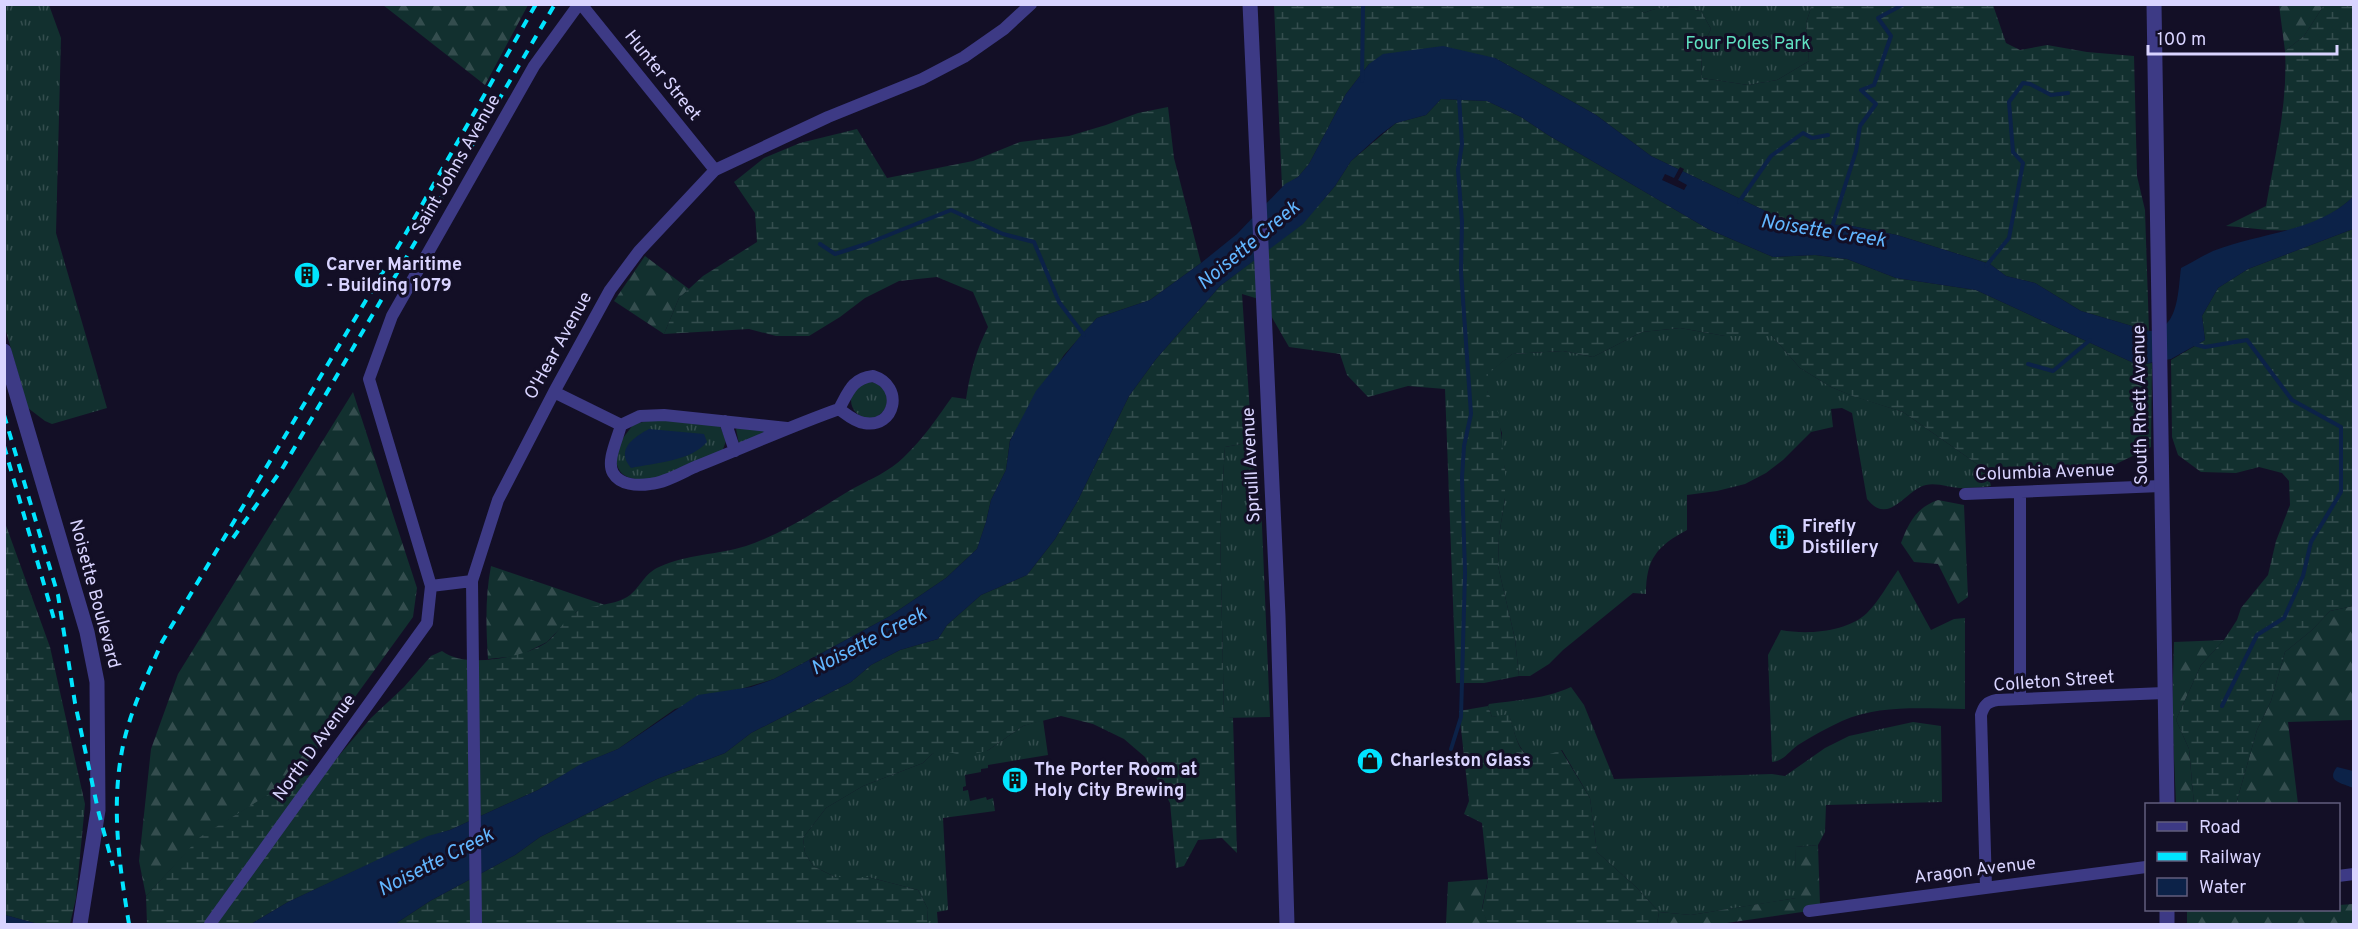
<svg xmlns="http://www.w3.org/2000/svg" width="2358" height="929" font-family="Overpass,sans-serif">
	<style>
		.grass { fill: url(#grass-tufts) }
		.forest { fill: url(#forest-firs) }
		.wetland { fill: url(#wetland-marsh) }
		.water { fill: #0c2248 }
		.pier { fill: #130f26 }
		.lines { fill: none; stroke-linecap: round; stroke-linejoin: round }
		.stream { stroke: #0c2248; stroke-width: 4 }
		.minor { stroke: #3d3a85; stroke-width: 12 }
		.tertiary { stroke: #3d3a85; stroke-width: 15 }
		.rail { stroke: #00e5ff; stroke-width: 4; stroke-dasharray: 9 8; stroke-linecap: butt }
		.labels { text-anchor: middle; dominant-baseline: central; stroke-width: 6; stroke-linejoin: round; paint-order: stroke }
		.park-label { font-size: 18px; fill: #5fe0c0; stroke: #130f26 }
		.street-label { font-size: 18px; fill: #d9d4ff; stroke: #130f26 }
		.poi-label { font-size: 18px; font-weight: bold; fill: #d9d4ff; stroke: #130f26; text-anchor: start }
		.water-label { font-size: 20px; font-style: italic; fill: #62b6ff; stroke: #130f26 }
	</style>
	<defs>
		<pattern id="grass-tufts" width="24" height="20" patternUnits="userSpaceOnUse" patternTransform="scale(1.5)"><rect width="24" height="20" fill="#12302f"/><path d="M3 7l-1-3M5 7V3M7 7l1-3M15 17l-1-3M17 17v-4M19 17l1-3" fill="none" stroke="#344d4e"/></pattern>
		<pattern id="forest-firs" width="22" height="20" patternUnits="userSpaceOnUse" patternTransform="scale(1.5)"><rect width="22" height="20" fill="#12302f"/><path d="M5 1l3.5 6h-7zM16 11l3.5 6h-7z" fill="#344d4e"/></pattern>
		<pattern id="wetland-marsh" width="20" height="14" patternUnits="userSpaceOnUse" patternTransform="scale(1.5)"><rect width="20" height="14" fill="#12302f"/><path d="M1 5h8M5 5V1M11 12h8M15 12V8" fill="none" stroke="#344d4e"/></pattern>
	</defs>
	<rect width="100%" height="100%" fill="#130f26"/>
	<!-- grass -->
	<path class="grass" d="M4,5H49L61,38L56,233L107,408L52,424L45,421L28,408L5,328Z
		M1633,5H1812L1806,23L1809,61L1777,80L1748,85L1702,78L1701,49L1711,29L1701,11C1682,8 1662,4 1644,13Z
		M1680,328L1725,336H1772L1800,368L1831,387L1853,396L1903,412L1987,471L1991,486C1982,487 1972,488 1963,488C1951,488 1936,482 1926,485C1905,490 1889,527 1867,499L1852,413L1842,408L1831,409L1833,427L1811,432L1783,460L1766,473L1745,484L1717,491L1687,495V530C1657,546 1646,559 1646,594L1633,593L1563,650L1549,664L1530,676H1519L1515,639L1498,566L1499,536L1505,498V471L1501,446L1502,433L1487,391V374L1512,354L1563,351L1593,357L1642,332Z
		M851 400a18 18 0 1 1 36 0a18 18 0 1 1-36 0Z
		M657,419L720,426L726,441L722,452C701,461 628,500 617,465C612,450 625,435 634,424Z
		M737,428L767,431L739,444L736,429Z
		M1252,442L1261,502L1270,717L1224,718L1220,528L1225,447Z
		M1898,570L1931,630L1954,619L1965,618V709C1924,709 1881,704 1842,721C1827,728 1812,736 1798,745C1788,752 1784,761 1772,762L1768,655L1781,630C1808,635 1847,632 1867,613C1879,601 1888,584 1898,570Z
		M1571,687L1584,705L1614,779L1772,774L1785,776L1825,748L1849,736L1913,722L1941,726L1942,802L1826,805L1825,832L1818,845L1795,847L1797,898L1691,915L1659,912L1636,887L1597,852L1590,798L1562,750C1556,752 1550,756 1544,757C1518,763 1515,732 1509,715L1492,717L1488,706L1489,704C1517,700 1545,699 1571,687Z
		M1043,720L1048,755L988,765V768L981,769V772L965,775L966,786L963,787V791L968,790L970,801L986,797L987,800L993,798L995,811L943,818L948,910L937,912L938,924H927L928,909L918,890L868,877H835L813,866L805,853L803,838L826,808L863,786L923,763L932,754L938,751H987L1023,726Z"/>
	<!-- forest -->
	<path class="forest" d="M383,5H528L485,85Z
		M2279,5H2324L2304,36L2285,51Z
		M645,256L689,289L679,298L664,334L614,301Z
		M353,392L417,588L413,617L297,777L201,837L146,896L139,861L151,749L178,674Z
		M1938,500L1964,505L1968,597L1958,604L1938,564L1914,562L1901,543C1909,522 1916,508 1938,500Z
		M491,566L605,605L576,612L547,642L519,656L488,659C486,627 485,597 491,566Z
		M2353,606V720L2288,722L2298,804H2236L2257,730L2271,701L2285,652L2312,630L2330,611Z
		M2224,640L2201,665L2176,720L2189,749L2194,804H2176L2172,711L2174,642Z
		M1818,845L1820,905L1809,911L1720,924H1657L1659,912L1691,915L1796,898L1795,847Z
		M1488,879L1482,908L1488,924H1446L1448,882Z
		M2353,904V924H2187V910H2338L2339,905Z"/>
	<!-- wetland -->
	<path class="wetland" d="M1633,4L1644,13C1662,4 1682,8 1701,11L1711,29L1701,49L1702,78L1748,85L1777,80L1809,61L1806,23L1812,5H1993L2006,43L2020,50L2047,45L2087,52L2134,56L2137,176L2145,210L2149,331L2081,311L2035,283L2006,276L1990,264L1897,235L1852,226L1786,221L1651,156L1596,115L1495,58L1369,64L1346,94L1309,164L1298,177L1282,187L1274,5Z
		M2324,5H2353V197C2338,211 2313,227 2292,230C2272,232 2245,227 2226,226L2266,206C2275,155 2288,104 2285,51L2304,36Z
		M1441,99L1487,101L1521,117L1548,135L1708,229L1773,257L1815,255L1847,259L1896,278L1976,290L2138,365L2152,363L2151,447L2110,467L1987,471L1903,412L1855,397L1831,387L1800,368L1772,336H1725L1680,328L1642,332L1593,357L1563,351L1512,354L1488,374L1487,391L1499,414L1505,471V498L1499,536L1498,566L1515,639L1519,676L1484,683H1456L1445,389L1408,386L1368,397L1347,375L1340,354L1289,347L1262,300L1242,294L1252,442L1225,447L1220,528L1224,717L1233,718L1237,853L1222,838L1198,840L1184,866L1176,868L1170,803L1145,757L1124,739L1093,724L1061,716L1023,726L987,751L964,756L945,751L932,754L923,763L863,786L826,808L803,838L805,853L813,866L835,877H868L918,890L928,909L927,924H395L430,901L515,855L540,837L657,779L725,753L751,733L851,682L871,665L900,650L938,639L947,625L981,595L1027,575L1055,539L1077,502L1129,396L1156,359L1220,286L1271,247L1324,199L1335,186L1351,161L1396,123L1426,115Z
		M1168,107L1174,158L1201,263L1150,300L1097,318L1064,355L1010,440L1006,470L991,500L986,522L977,549L946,578L890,616L774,679L675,709L618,749L582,764L538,790L498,808L450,830L428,837L288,902L251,924H147L146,896L200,837L297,777L324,773L371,718L404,687L431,656L442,651C465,669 522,658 546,643C557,635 565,617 578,611C594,604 615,606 630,595C641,586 644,574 659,567C687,554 717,555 746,546C785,533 820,508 854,488C871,479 890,471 904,457C923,439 937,418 952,397L966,399C970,373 976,350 988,327L973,292L937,277L899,281L865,298L840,317L809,336H776L749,329L664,334L679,298L703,276L757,242L755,213L734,182L764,158L800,143L857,129L887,178L973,161L1020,142L1069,136L1106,125L1138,113Z
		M2353,229V606L2330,611L2312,630L2285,652L2271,701L2257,730L2236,804H2194L2189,749L2176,720L2201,665L2224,640L2237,620L2241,608L2268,575L2276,541L2290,505L2289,481L2282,473L2259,467L2236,473L2201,472L2178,455L2172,437L2171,360L2205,340L2202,316L2218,288L2248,269Z
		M4,520L50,647L85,804L76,898L70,924H38L5,915Z
		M1488,706L1492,717L1509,714C1520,750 1519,767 1561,750L1590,798L1597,852L1636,887L1659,912L1657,924H1488L1482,910L1488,879L1482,823L1464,814L1469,801L1459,711Z"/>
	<!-- water -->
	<path class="water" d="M1443,46L1495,58L1596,115L1651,156L1786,221L1852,226L1897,235L1990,264L2006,276L2035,283L2081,311L2149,331C2179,331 2178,290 2181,268C2191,263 2202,256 2213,251C2260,232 2315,233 2353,197V229L2248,269L2218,288L2202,316L2205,340L2171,359L2138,365L1976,290L1896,278L1847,259L1815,255L1773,257L1708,229L1548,135L1521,117L1487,101L1441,99L1426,115L1396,123L1380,135L1351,161L1335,186L1303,224L1220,286L1156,359L1129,396L1077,502L1055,539L1027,575L981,595L947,625L938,639L900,650L871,665L851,682L751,733L725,753L657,779L540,837L515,855L430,901L395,924H251L288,902L428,836L450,830L498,808L538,790L581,764L618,749L698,695L751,687L774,679L890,616L946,578L977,549L986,522L991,500L1006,470L1010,441L1036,391L1082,334L1097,318L1150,300L1201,263L1237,234L1285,184L1298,177L1309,164L1346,94L1369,64L1383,54Z
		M649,429L704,434L707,442C691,461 655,463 631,468C615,450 634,437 649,429Z
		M2337,767L2353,771V788C2343,783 2325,782 2337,767Z
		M5,915L38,924H5Z"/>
	<!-- pier -->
	<path class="pier" d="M1680,167L1684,169L1678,180L1687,185L1684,190L1662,180L1665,174L1674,178Z"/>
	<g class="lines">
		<!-- stream -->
		<path class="stream" d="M1362,81L1363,4
			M1739,202L1771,156L1803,133L1812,138L1828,135
			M1832,227L1856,151L1860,126L1876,104L1861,90L1874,85L1891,36L1878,18L1904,4
			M820,244L835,254L866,244L951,210L1003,234L1034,242L1059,302L1084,335
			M1986,266L2009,238L2023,163L2013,152L2009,102L2023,83L2030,84L2051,95L2068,93
			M2194,344L2205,347L2247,340L2292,400L2341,427V492L2311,542L2303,576L2284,618L2257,635L2222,706
			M2028,364L2053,371L2090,340
			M1451,749L1461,717L1465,572L1462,478L1464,446L1471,414L1461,271L1462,222L1458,170L1462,144L1459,97"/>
		<!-- minor -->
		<path class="minor" d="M581,4L715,170
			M873,376C905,386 895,429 864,423C855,422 846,414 839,409C848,393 852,378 873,376Z
			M554,392L621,425
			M725,421L735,451
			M787,428L664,415L640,416L621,425C618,438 606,461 613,473C620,485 637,486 650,484C665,483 683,472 697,466C745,447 791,426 839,409
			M2020,492V699
			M1965,494L2161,486
			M431,586L472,581
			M2338,876L2354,874
			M1986,887L1981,715C1984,705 1987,702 1997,700L2164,693
			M1809,911L2146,867
			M210,924L427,623L431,586L369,379L392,316L534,66L579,4
			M476,924L472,581L498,500L554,392L610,290L639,251L715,170L828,117L922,79L964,57L1004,29L1031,4"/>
		<!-- tertiary -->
		<path class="tertiary" d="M1250,4L1278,616L1287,924
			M2154,4L2167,804
			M4,351L87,632L97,682L98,810L80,924
			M2167,924V910"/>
		<!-- rail -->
		<path class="rail" d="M4,415L58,595L75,703L98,810L113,866
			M4,446L54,619
			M233,538L282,469L555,4
			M129,924C119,863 110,803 124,741C132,707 148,674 162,642L402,240L536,4"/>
	</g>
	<!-- icons -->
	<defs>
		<symbol id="building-disc" viewBox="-11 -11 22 22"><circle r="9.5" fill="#00e5ff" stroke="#130f26"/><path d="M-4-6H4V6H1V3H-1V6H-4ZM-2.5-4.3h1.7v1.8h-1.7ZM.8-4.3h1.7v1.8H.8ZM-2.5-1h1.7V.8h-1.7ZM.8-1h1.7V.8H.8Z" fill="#111"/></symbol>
		<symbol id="shop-disc" viewBox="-11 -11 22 22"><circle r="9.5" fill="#00e5ff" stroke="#130f26"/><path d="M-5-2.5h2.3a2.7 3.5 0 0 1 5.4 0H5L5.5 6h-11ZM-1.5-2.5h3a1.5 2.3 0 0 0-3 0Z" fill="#111"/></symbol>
	</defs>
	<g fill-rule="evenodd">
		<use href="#building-disc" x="292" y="260" width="30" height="30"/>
		<use href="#building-disc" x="1767" y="522" width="30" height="30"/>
		<use href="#shop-disc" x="1355" y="746" width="30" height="30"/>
		<use href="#building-disc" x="1000" y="765" width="30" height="30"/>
	</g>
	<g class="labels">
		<!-- park labels -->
		<g class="park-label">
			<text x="1748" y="44">Four Poles Park</text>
		</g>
		<!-- street labels -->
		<g class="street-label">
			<text transform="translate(662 76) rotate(51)">Hunter Street</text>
			<text transform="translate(457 165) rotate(-60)">Saint Johns Avenue</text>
			<text transform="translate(559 346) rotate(-61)">O'Hear Avenue</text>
			<text transform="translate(2141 405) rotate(-91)">South Rhett Avenue</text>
			<text transform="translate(1252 465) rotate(-93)">Spruill Avenue</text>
			<text transform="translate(2045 473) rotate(-2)">Columbia Avenue</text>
			<text transform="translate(94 594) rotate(75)">Noisette Boulevard</text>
			<text transform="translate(2054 682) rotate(-4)">Colleton Street</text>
			<text transform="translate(315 748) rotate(-54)">North D Avenue</text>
			<text transform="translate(1975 871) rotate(-7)">Aragon Avenue</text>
		</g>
		<!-- poi labels -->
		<g class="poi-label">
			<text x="326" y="265">Carver Maritime<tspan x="326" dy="21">- Building 1079</tspan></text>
			<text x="1802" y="527">Firefly<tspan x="1802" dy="21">Distillery</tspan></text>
			<text x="1390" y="761">Charleston Glass</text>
			<text x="1034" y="770">The Porter Room at<tspan x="1034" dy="21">Holy City Brewing</tspan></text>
		</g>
		<!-- water labels -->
		<g class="water-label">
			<text transform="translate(1823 232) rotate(9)">Noisette Creek</text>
			<text transform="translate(1249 246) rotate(-40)">Noisette Creek</text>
			<text transform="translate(869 642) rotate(-27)">Noisette Creek</text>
			<text transform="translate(436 863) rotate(-27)">Noisette Creek</text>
		</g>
	</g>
	<!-- border -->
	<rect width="2358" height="929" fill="none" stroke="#d9d4ff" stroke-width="12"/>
	<!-- legend -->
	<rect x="2145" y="803" width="195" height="108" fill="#130f26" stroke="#625e7d" stroke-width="1.5"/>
	<rect x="2157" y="822" width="30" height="9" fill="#3d3a85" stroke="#625e7d" stroke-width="1.5"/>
	<text x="2199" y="833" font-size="18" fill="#d9d4ff">Road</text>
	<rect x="2157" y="852" width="30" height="9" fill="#00e5ff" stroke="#625e7d" stroke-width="1.5"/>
	<text x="2199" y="863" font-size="18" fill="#d9d4ff">Railway</text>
	<rect x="2157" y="878" width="30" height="18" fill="#0c2248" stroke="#625e7d" stroke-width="1.5"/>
	<text x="2199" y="893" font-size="18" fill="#d9d4ff">Water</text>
	<!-- scale -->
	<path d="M2148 45v9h189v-9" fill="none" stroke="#d9d4ff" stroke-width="3"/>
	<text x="2157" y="45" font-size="18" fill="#d9d4ff" stroke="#130f26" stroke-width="4.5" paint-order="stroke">100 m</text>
</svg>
